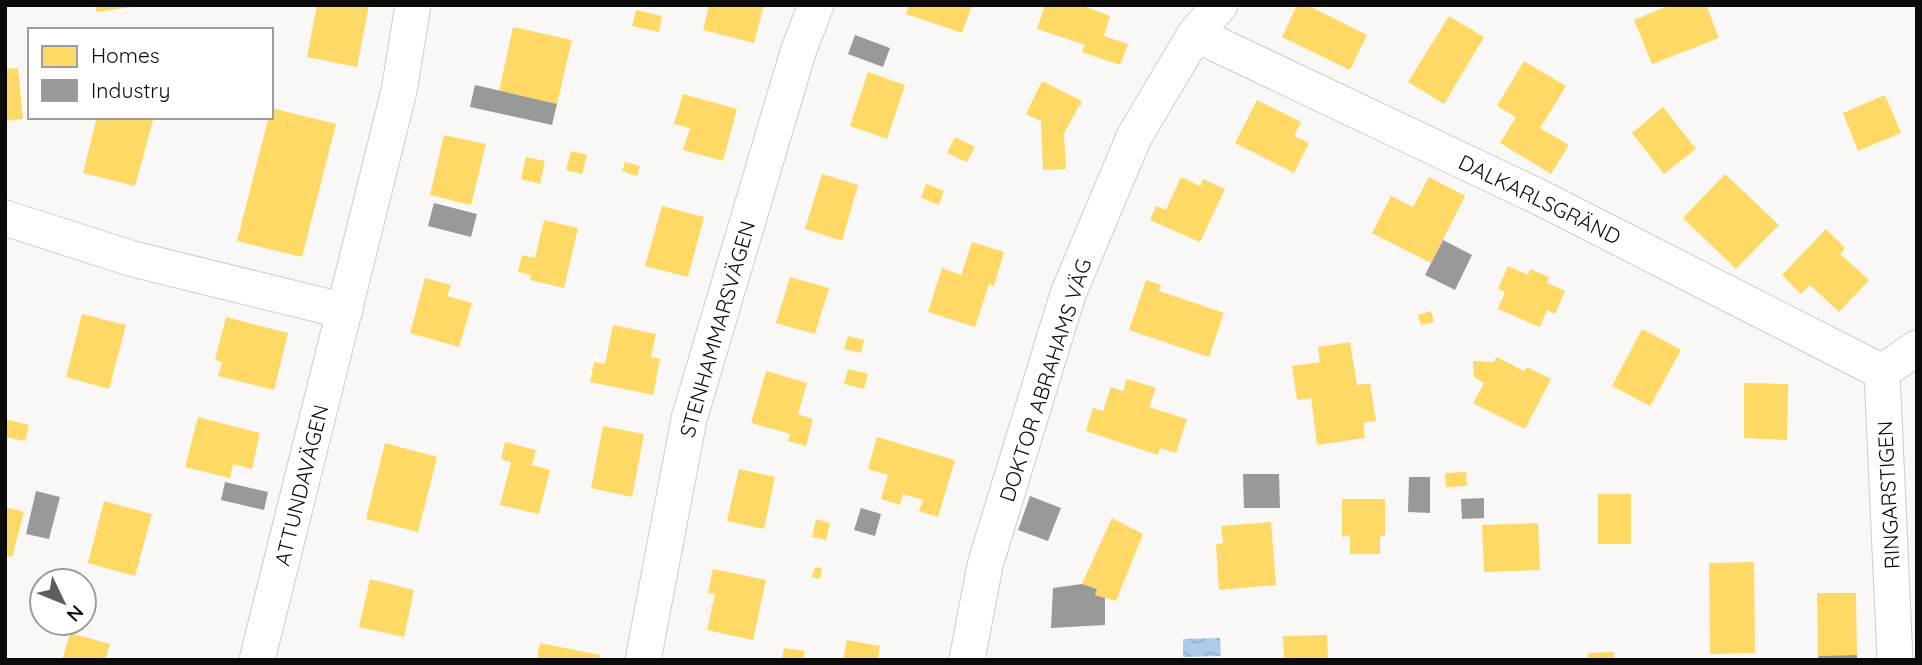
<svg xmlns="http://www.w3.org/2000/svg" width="1922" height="665" font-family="Quicksand,sans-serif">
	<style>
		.water { fill: url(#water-waves) }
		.homes { fill: #ffd966 }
		.industry { fill: #999 }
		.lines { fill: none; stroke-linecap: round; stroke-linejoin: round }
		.street-casing { stroke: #cecdcc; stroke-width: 37 }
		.street { stroke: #fefefe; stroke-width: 35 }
		.labels { text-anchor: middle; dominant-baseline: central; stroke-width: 7; stroke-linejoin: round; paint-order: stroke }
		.street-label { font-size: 21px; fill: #0c0b0b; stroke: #fff }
	</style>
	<defs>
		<pattern id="water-waves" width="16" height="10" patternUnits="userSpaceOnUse" patternTransform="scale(1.75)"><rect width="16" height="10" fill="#acccec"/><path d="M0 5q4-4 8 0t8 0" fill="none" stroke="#93aec9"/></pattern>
	</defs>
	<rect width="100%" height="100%" fill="#faf8f6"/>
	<!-- water -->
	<path class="water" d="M1220,638L1221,656L1183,657V639Z"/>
	<!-- homes -->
	<path class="homes" d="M95,5H132V7L96,12Z
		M317,5H369L357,67L307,57Z
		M709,5H764L754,43L703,30Z
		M909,5H972L962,33L906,14Z
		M1045,5H1080L1110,16L1104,36L1128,44L1120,65L1082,52L1085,45L1037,29Z
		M1297,5H1307L1367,35L1350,70L1282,37Z
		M1670,5H1706L1719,38L1652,64L1634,20Z
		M636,10L662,16L659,32L632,26Z
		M1449,16L1484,37L1444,104L1408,82Z
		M513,27L572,40L557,104L499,91Z
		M1524,61L1566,86L1540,128L1569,145L1551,174L1500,143L1516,117L1497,106Z
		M18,68L23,119L5,121V69Z
		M868,72L905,85L887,139L850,126Z
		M1042,81L1082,101L1064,133L1066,169L1043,170L1041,121L1026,114Z
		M683,94L737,109L723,161L683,150L690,128L674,124Z
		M1885,95L1901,133L1858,151L1843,113Z
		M1257,100L1301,122L1294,136L1309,143L1294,173L1235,143Z
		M1663,107L1696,149L1664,174L1632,133Z
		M271,108L336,124L302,257L237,241Z
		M97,117H140L153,120L135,186L83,173Z
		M444,135L486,144L471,205L430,195Z
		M955,137L975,147L967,162L947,153Z
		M571,151L587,155L582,174L566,170Z
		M526,157L545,161L540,184L521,179Z
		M625,162L640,166L637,176L622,171Z
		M822,174L858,185L842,241L805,229Z
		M1725,174L1779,225L1736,269L1683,218Z
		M1181,177L1200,186L1203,179L1225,189L1200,242L1150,220L1156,206L1166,210Z
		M1429,177L1465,196L1431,263L1372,233L1391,196L1413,207Z
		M926,184L944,191L939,205L921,198Z
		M662,206L704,217L688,277L645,266Z
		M544,220L578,228L564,288L530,280L531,275L518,272L522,255L535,258Z
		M1826,229L1845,248L1840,254L1869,280L1839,312L1810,285L1801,294L1782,275Z
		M972,242L1004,252L994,286L989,284L975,327L928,312L942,268L961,275Z
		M1508,266L1528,275L1530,269L1549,277L1547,283L1565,291L1555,314L1547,310L1540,327L1498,309L1505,292L1498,289Z
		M790,277L829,288L815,334L776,323Z
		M425,278L451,285L447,296L472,303L459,347L410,333Z
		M1146,280L1161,285L1159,291L1224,313L1209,357L1129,330Z
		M1431,311L1434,322L1421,325L1418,315Z
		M82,314L126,325L109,389L66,377Z
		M226,317L288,333L274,390L218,376L222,362L215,360Z
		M613,325L656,334L651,357L660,359L653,395L590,382L594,362L605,364Z
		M1642,329L1681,350L1650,406L1612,386Z
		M848,336L864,340L861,353L844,349Z
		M1350,342L1357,385L1370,383L1376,421L1363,423L1365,438L1317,445L1311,398L1297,400L1292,366L1320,362L1318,347Z
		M1497,357L1524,371L1527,367L1551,379L1525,429L1473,403L1484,383L1474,377L1473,361L1494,362Z
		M848,369L868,374L864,389L844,384Z
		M766,371L807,383L798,414L813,419L806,446L788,441L790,434L751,423Z
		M1127,379L1156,388L1149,407L1187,419L1176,453L1160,448L1158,455L1086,431L1093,408L1103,411L1111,387L1123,391Z
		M1744,383L1788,384L1787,440L1744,438Z
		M198,417L260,433L252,469L233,464L230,478L185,467Z
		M5,419L29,425L25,441L5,437Z
		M603,426L644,434L632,497L591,488Z
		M877,437L955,460L938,517L919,511L923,500L903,494L900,505L881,499L888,475L868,469Z
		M505,442L536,450L532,465L550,470L539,514L500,505L511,462L501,459Z
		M385,443L437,457L418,532L366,519Z
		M739,469L775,477L764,529L727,521Z
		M1466,472L1467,486L1446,487L1445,473Z
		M1598,494H1631V544H1598Z
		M1342,499H1385V536H1380V554H1350V536L1342,537Z
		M104,501L152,514L135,576L88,563Z
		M5,507L24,512L12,557L5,555Z
		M1112,518L1143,534L1116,601L1095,595L1097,589L1082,584Z
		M816,519L830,523L826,540L812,537Z
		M1271,522L1276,585L1219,590L1216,544L1223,543L1221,526Z
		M1538,523L1540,570L1484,572L1482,525Z
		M1754,562L1755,653L1710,654L1709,563Z
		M815,567L822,568L820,579L812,577Z
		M713,569L766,580L753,640L707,630L715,594L708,593Z
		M370,579L414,590L404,637L359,627Z
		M1817,593H1856L1857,655L1818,656Z
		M70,633L110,644L105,660H62Z
		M1327,635L1328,660H1284L1283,636Z
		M847,640L880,646L878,660H843Z
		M540,643L600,655L599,660H537Z
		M784,648L805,651L803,660H782Z
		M1614,652V660H1588V653Z"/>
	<!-- industry -->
	<path class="industry" d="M855,35L890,48L883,67L848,54Z
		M475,85L557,104L552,125L470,107Z
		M434,203L477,214L471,237L428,226Z
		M1443,240L1472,255L1455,290L1425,275Z
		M1243,474H1279L1280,508H1244Z
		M1409,477H1430V513L1408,512Z
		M225,482L268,492L264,510L221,500Z
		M36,491L60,497L49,539L26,534Z
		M1030,496L1061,508L1048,541L1018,530Z
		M1484,498V518L1462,519L1461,499Z
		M861,508L881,514L875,536L854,530Z
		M1082,584L1097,589L1095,595L1105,598V625L1051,628L1053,588Z
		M1857,655V660H1819L1818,656Z"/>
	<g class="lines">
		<defs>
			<path id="street" d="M1195,34L1541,198L1882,372
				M5,218L133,259L345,311
				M257,660L399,91L413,5
				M643,660L689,419L798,52L816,5
				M967,660L985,565L1068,294L1134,137L1195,34L1220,5
				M1895,660L1882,372L1917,348"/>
		</defs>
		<!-- street casing -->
		<use href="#street" class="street-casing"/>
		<!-- street -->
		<use href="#street" class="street"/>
	</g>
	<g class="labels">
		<!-- street labels -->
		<g class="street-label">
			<text transform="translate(1540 199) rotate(26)">DALKARLSGRÄND</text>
			<text transform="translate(717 329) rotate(-74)">STENHAMMARSVÄGEN</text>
			<text transform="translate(1045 380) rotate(-72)">DOKTOR ABRAHAMS VÄG</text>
			<text transform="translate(301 485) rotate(-76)">ATTUNDAVÄGEN</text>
			<text transform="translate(1888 495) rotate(-93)">RINGARSTIGEN</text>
		</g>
	</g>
	<!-- border -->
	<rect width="1922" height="665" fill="none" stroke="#0c0b0b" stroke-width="14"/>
	<!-- legend -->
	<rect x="28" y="28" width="245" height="91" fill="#ffffff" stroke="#9e9d9d" stroke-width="2"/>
	<rect x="42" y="46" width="35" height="21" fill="#ffd966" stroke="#9e9d9d" stroke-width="2"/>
	<text x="91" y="63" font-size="21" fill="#0c0b0b">Homes</text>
	<rect x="42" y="80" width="35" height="21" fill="#999999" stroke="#9e9d9d" stroke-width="2"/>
	<text x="91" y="98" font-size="21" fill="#0c0b0b">Industry</text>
	<!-- north arrow -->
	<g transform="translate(63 602) rotate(133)"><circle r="33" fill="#ffffff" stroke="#9e9d9d" stroke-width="2"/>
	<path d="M0-5L12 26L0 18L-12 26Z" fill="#5f5e5d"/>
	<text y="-10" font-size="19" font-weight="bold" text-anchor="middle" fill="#0c0b0b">N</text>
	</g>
</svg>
